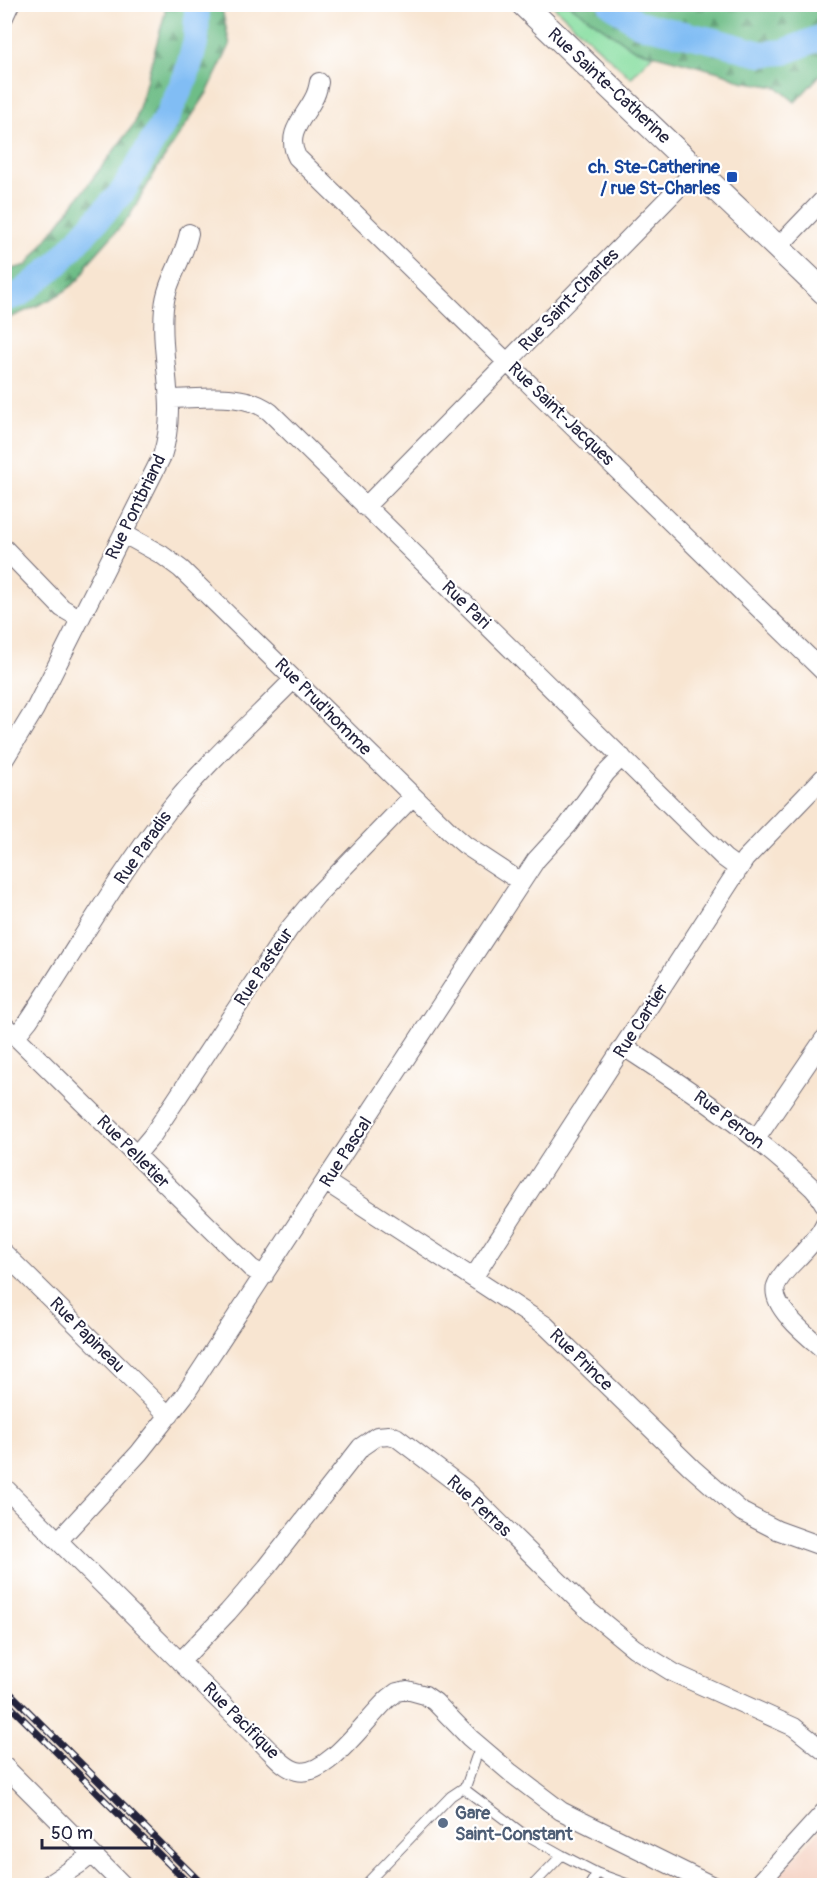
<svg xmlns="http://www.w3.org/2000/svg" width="829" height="1890" font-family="Pangolin,sans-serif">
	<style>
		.built { fill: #f5d2c2 }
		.grass { fill: #88dea1; stroke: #55806e; stroke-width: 1.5 }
		.forest { fill: url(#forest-firs); stroke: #487061; stroke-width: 1.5 }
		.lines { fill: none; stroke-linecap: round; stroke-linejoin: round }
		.river { stroke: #81bdf4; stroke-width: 26 }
		.lane-casing { stroke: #6d6670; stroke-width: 11 }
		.street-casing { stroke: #6d6670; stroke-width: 20 }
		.secondary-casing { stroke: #6d6670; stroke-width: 26 }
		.lane { stroke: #fff; stroke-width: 9 }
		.street { stroke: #fff; stroke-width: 18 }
		.secondary { stroke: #fff; stroke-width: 24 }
		.rail-casing { stroke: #22223b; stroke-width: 7 }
		.rail { stroke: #fff; stroke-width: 4.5; stroke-dasharray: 14; stroke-linecap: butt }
		.transit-dot { fill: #1a4fb4; stroke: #fff; stroke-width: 2 }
		.service-dot { fill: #5c6f8a; stroke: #fff; stroke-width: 2 }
		.labels { text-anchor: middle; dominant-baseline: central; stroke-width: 4.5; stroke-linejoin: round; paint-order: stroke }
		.street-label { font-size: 18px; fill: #22223b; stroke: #fff }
		.transit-label { font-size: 18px; font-weight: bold; fill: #164399; stroke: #fff; text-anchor: end }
		.service-label { font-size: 18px; font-weight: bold; fill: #4e5e75; stroke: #fff; text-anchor: start }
	</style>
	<defs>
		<pattern id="forest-firs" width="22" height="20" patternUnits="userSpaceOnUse" patternTransform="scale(1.5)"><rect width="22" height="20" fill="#6ebd87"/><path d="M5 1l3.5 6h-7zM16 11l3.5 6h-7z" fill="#5a9970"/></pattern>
	</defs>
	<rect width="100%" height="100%" fill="#fff"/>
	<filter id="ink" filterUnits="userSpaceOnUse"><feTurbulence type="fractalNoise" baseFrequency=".0167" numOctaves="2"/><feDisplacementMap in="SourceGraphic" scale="12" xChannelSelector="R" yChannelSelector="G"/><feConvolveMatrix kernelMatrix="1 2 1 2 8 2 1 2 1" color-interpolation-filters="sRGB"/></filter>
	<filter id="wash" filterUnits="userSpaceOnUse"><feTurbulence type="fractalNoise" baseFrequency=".008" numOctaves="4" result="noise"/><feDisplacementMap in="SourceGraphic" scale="24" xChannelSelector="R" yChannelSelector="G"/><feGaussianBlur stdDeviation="1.35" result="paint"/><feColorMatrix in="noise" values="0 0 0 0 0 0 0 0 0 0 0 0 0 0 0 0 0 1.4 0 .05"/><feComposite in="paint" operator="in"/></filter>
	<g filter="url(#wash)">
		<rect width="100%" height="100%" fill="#f8e5d1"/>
		<!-- built -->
		<path class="built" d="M824,1826V1885H769Z"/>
		<!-- grass -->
		<path class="grass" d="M552,5H570L634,49L653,54L631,78Z"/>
		<!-- forest -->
		<path class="forest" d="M165,5H221L230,45L207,93L158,167L129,217L88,263C81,292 30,308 5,320V271L27,265L135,123L165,13Z
			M570,5H824V71L795,102L777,87L741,81L723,73L634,49Z"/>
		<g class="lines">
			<!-- river -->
			<path class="river" d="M611,4L639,24L719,42L761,54L784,52L824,36
				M4,299L20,294L57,264L123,191L167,117L186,76L196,40L197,4"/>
		</g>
	</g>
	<g filter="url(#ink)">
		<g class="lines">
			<defs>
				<path id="lane" d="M463,1788L521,1832L562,1855L597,1873L633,1886
					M364,1886L451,1796L466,1786L476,1757L482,1749
					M532,1886L562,1855
					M589,1886L597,1873
					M818,1886L824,1879"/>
				<path id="street" d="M4,17L10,4
					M319,82C318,88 316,95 313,100C303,119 285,134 297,157L824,672
					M778,247L824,199
					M170,399C201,399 244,391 270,412L724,858L739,869
					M365,507L697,169
					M124,534L162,555L181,569L450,832L465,845L521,882
					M4,548L62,608L79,618
					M4,760L35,709L162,456C179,403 159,360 164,308C166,281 184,259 189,233
					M4,1025L251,1268L264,1276
					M16,1036L29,1020C75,951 117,877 168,811C204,765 253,721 294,679
					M624,1047C681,1084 738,1122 789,1167C802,1179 817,1189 824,1204
					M756,1139L824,1039
					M136,1155L152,1136L289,929L317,895L413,796
					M326,1182L545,1325L692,1468L742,1512L777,1530L824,1547
					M824,1225C818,1238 808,1247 799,1257C790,1266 780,1275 776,1286C770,1307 810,1338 824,1350
					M4,1253L162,1409L170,1415
					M473,1278L745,859L824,777
					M4,1487L267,1748C275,1756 285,1768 297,1771C327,1779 368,1716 389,1698L397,1692L407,1690L425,1695L435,1702L470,1738L511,1773L561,1811L713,1886
					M59,1540L139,1453L184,1396L536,860L568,825L606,773L622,757
					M180,1662L228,1612L267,1567L361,1447L377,1436L389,1435L396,1437L466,1490L589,1611L634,1648L674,1673L794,1727L824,1751
					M4,1766L124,1886
					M46,1886L81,1863L92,1854
					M757,1886L824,1812"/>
				<path id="secondary" d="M523,4L824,292"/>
			</defs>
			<!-- lane casing -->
			<use href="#lane" class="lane-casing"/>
			<!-- street casing -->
			<use href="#street" class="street-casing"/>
			<!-- secondary casing -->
			<use href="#secondary" class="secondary-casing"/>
			<!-- lane -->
			<use href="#lane" class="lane"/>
			<!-- street -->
			<use href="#street" class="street"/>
			<!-- secondary -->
			<use href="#secondary" class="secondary"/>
			<defs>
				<path id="rail" d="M4,1687L204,1886
					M4,1700L191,1886"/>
			</defs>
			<!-- rail casing -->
			<use href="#rail" class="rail-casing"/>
			<!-- rail -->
			<use href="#rail" class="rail"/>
		</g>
	</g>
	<!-- markers -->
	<rect class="transit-dot" x="726" y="171" width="12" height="12" rx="3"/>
	<circle class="service-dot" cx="443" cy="1823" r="6"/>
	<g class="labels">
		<!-- street labels -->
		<g class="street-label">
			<text transform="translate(609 86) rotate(43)">Rue Sainte-Catherine</text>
			<text transform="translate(569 300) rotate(-46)">Rue Saint-Charles</text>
			<text transform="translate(561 414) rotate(44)">Rue Saint-Jacques</text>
			<text transform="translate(136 507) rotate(-64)">Rue Pontbriand</text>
			<text transform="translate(466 605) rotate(44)">Rue Pari</text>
			<text transform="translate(323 707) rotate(45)">Rue Prud'homme</text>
			<text transform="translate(143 848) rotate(-55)">Rue Paradis</text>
			<text transform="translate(264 967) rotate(-56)">Rue Pasteur</text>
			<text transform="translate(641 1021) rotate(-57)">Rue Cartier</text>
			<text transform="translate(729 1120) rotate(37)">Rue Perron</text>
			<text transform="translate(133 1152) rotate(45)">Rue Pelletier</text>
			<text transform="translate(346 1152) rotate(-57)">Rue Pascal</text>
			<text transform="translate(87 1335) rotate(45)">Rue Papineau</text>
			<text transform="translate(581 1360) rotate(44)">Rue Prince</text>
			<text transform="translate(479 1506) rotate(43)">Rue Perras</text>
			<text transform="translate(241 1721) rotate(45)">Rue Pacifique</text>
		</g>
		<!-- transit labels -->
		<g class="transit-label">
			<text x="720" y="167">ch. Ste-Catherine<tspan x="720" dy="21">/ rue St-Charles</tspan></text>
		</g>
		<!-- service labels -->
		<g class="service-label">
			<text x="455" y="1813">Gare<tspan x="455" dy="21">Saint-Constant</tspan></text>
		</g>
	</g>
	<!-- margin -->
	<rect width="829" height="1890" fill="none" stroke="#fff" stroke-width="24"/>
	<!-- scale -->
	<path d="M42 1839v9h110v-9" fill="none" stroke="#22223b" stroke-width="3"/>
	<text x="51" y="1839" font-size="18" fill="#22223b" stroke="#ffffff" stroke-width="4.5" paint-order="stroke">50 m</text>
</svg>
